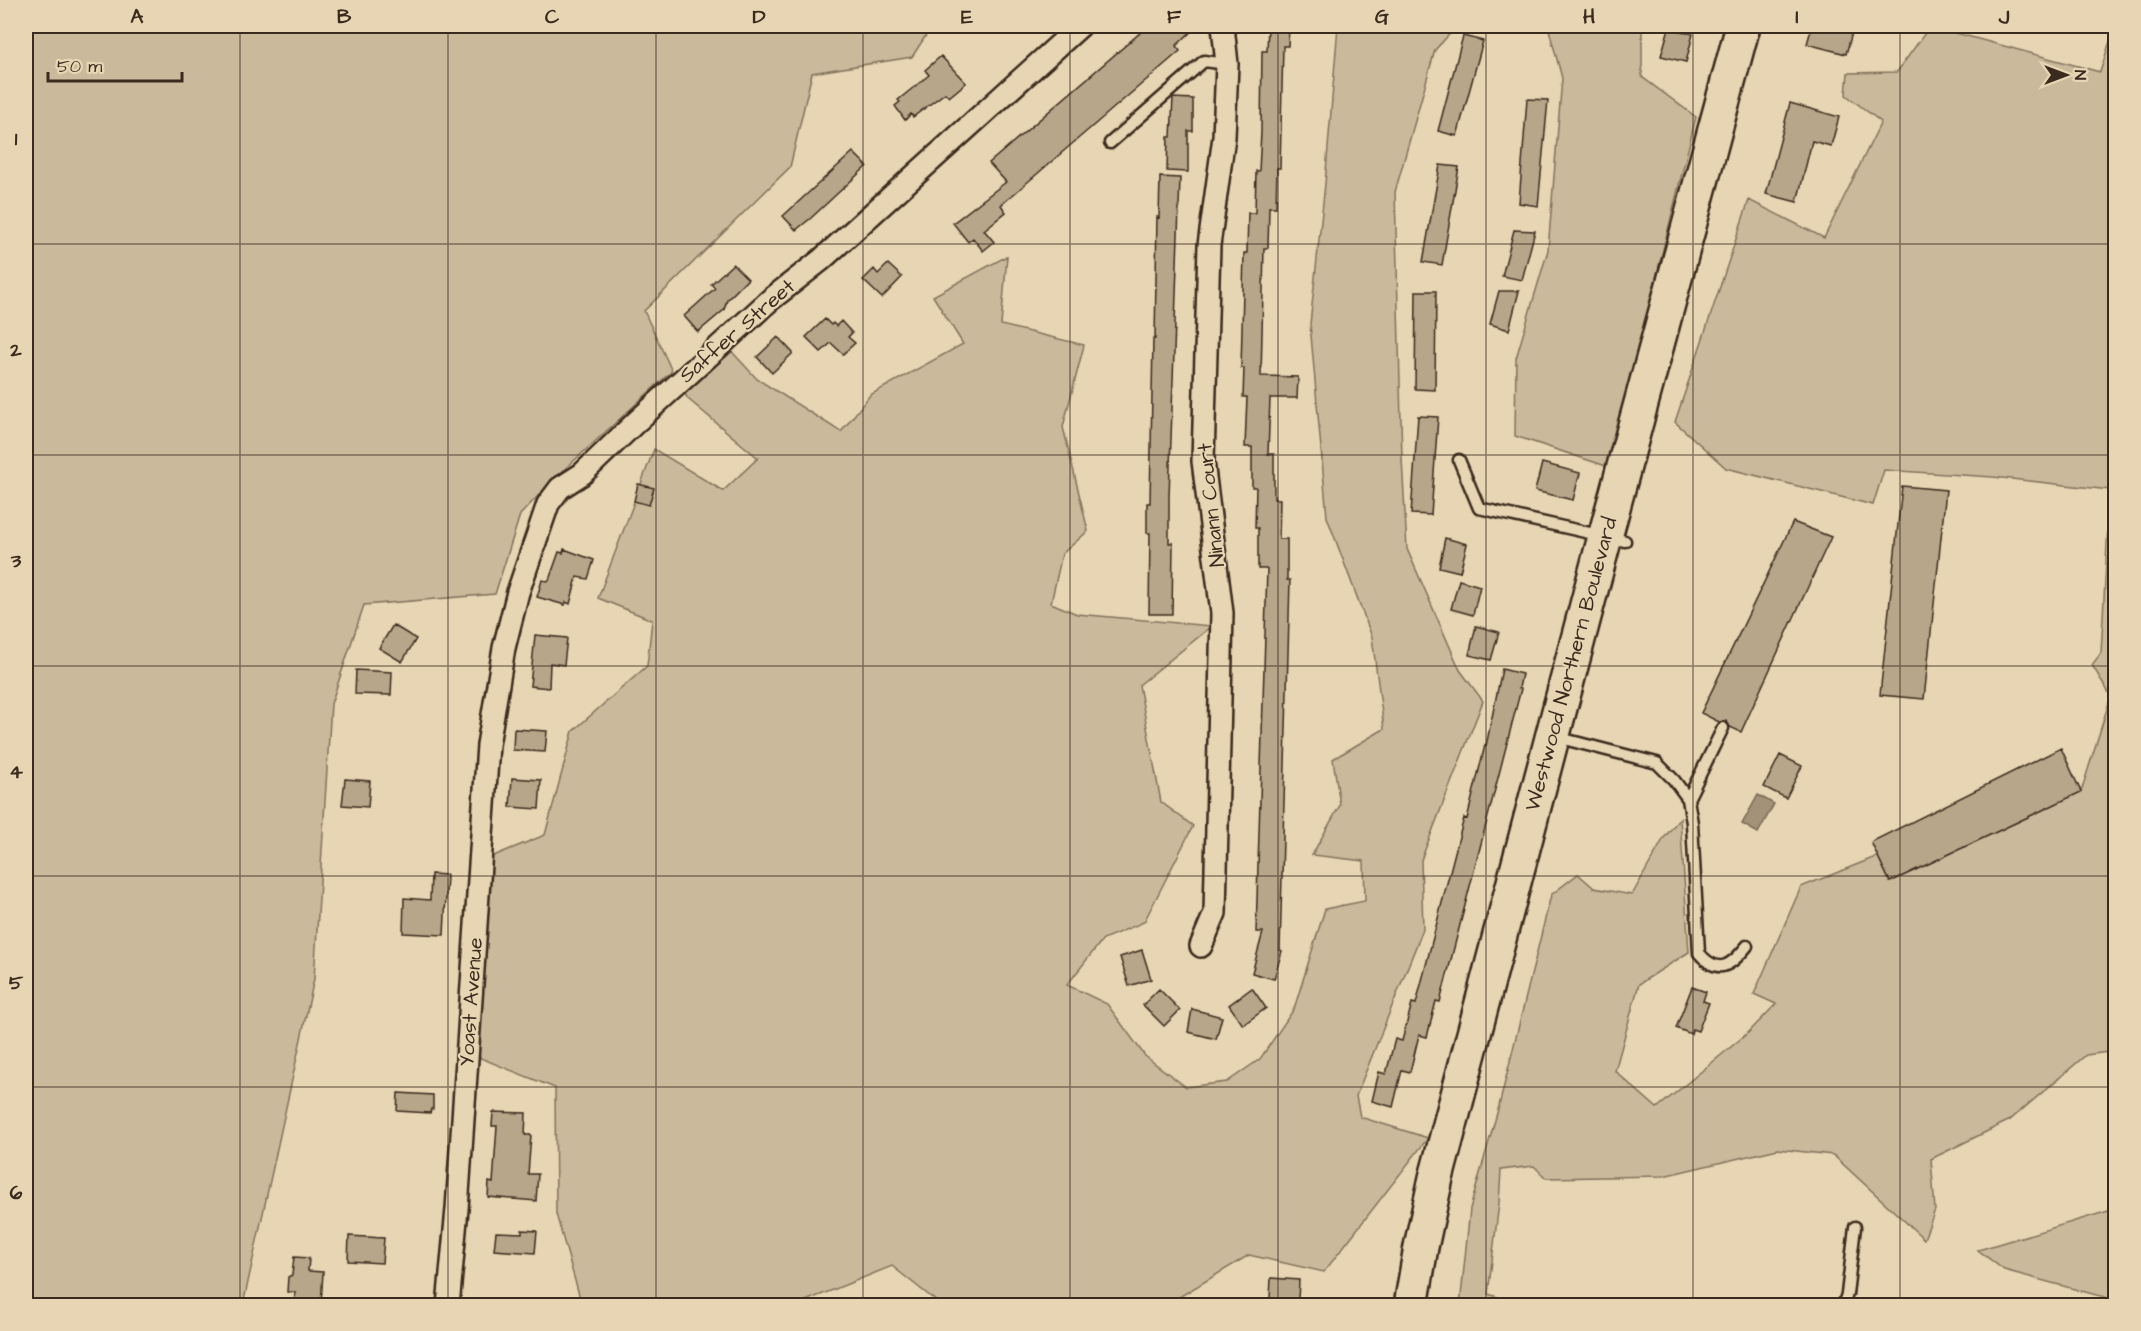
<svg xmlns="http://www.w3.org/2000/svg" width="2141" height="1331" font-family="'Architects Daughter',sans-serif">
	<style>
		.green { fill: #cbb99b; stroke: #83725c; stroke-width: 1.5 }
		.water { fill: #a39278; stroke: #796854; stroke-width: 1.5 }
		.building { fill: #b7a689; stroke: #3b2a1e; stroke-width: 1.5 }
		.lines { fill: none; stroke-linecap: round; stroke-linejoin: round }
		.service-casing { stroke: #3b2a1e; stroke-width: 15 }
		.minor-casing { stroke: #3b2a1e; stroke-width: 26 }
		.primary-casing { stroke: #3b2a1e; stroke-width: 38 }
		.service { stroke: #e7d5b3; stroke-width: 10 }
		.minor { stroke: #e7d5b3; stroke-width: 21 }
		.primary { stroke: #e7d5b3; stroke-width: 33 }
		.grid { fill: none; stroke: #3b2a1e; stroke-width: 1.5; stroke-opacity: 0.55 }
		.labels { text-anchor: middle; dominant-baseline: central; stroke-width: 4.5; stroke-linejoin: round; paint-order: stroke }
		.street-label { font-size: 21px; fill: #3b2a1e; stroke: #e7d5b3 }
		.neatline { fill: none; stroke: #3b2a1e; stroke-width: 2 }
		.grid-label { font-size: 20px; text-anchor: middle; font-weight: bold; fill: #3b2a1e }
	</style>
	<rect width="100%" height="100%" fill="#e7d5b3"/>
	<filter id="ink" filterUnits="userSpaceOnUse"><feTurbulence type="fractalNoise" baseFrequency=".0167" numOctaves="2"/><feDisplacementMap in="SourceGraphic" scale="12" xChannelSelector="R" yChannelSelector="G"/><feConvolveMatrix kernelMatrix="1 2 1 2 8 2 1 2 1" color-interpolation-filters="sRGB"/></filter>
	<g filter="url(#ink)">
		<!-- green -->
		<path class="green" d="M26,26H932L912,57L812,73L790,167L644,311L672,371L554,479L520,515L495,594L364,605L331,704L314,979L243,1305H26Z
			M1338,26H1457L1435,50L1395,192L1402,459L1407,549L1460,670L1483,701L1421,860L1423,929L1356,1096L1360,1117L1428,1138L1324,1272L1249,1255L1166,1305H941L892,1266L803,1302V1305H582L556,1214L555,1088L468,1053L481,861L545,835L573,731L647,666L652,620L598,598L654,449L723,491L758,458L688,399L678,383L723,342L757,379L841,432L870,395L963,344L933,296L1007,256L1001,325L1084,345L1063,427L1088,531L1062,554L1051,603L1077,614L1212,626L1139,685L1161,802L1193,826L1144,922L1103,939L1067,985L1107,1004L1145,1056L1186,1087L1227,1082L1260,1059L1294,1009L1325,909L1365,901L1364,861L1312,855L1340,805L1333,759L1384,729L1372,637L1327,517L1310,324L1325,184Z
			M1548,26H1642V77L1696,117L1609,467L1515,436L1516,358L1548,250L1562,78Z
			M1930,26L2100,72L2115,26V1051L2086,1055L2010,1120L1931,1159L1935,1210L1924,1239L1833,1155L1778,1149L1663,1176L1546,1178L1534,1166L1501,1170L1499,1203L1488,1294L1523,1305L1460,1306L1470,1209L1499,1106L1551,895L1578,874L1594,888L1632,895L1664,838L1680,818L1689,952L1639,984L1615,1071L1657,1108L1749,1032L1776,1004L1754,994L1801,887L1878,856L1890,882L2081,792L2111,696L2092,665L2101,653L2110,490L1993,477L1884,470L1873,505L1726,468L1675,422L1749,200L1824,238L1881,122L1846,95L1848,73L1897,72Z
			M2115,1209V1300L2004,1270L1978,1250Z"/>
		<!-- water -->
		<path class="water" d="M1758,795L1774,804L1758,833L1742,824Z"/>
		<!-- building -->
		<path class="building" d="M1148,26H1197L1176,46L1180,51L1001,205L1006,212L984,230L994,242L983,251L973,238L968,242L953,223L1006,182L989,163Z
			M1268,26H1289L1288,46H1283L1280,168H1277L1276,207H1269L1268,248H1264L1261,376L1298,377L1297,398H1270L1268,454H1274V499H1280L1279,539H1287V580H1290L1280,950L1282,951L1274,979L1252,973L1263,932H1256L1267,569H1258V528H1255L1256,487H1252V447H1245L1247,397H1243L1244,368H1241L1244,253H1247L1248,213H1255L1256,171H1259L1261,132L1262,51H1267Z
			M1812,26H1854L1846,54L1807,44Z
			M1669,28L1693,34L1686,62L1661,56Z
			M1463,36L1483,41L1457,136L1438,131Z
			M941,56L966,83L949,97L945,93L913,117L911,114L905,120L895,106L900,102L898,100L929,75L925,70Z
			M1173,98L1193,99V131H1188V172L1167,171L1168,137H1171Z
			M1527,99L1548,100L1538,206L1519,203Z
			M1790,103L1839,117L1831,146L1812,141L1797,202L1766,194Z
			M853,152L867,166L811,218L796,230L783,216Z
			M1440,165L1459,167L1442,265L1423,262Z
			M1160,177L1180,178L1169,496V543H1173L1172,614H1149L1150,533H1147V503H1150L1153,339H1155L1157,217L1159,218Z
			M1514,230L1535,231L1522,280L1502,276Z
			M733,264L748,279L727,300L724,310L698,332L684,316L715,288L711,284Z
			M888,264L902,277L882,298L863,280L874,269L878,274Z
			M1416,291H1436L1435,390L1415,389Z
			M1499,291H1519L1509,330L1490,324Z
			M825,319L831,325L833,323L836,326L841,321L852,333L848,337L855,343L843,354L831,343L821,352L806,337Z
			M778,337L793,353L772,373L757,357Z
			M1418,416L1438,417L1431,515L1411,514Z
			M1542,463L1580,473L1573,500L1535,491Z
			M638,484L654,488L649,505L634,501Z
			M1902,486L1946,490L1924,699L1880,695Z
			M1793,522L1831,537L1741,732L1730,727L1726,721L1719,722L1701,713Z
			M1445,538L1467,544L1460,572L1439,567Z
			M564,549L594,560L588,579L577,577L570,604L566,602L565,605L537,597L542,580L547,581L549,580L559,552L563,553Z
			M1459,580L1480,586L1473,615L1451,609Z
			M393,625L416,639L402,662L379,648Z
			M1476,626L1499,632L1491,660L1469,655Z
			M535,635L567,638L564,665L550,663L549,688L530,686Z
			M1502,669L1522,674L1519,688L1521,689L1440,1002L1436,1001L1427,1037L1419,1035L1410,1072L1402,1070L1393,1107L1372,1101L1379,1072L1386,1074L1395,1039L1402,1041L1412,1003L1416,1004L1454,856L1464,818L1467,819L1485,745L1486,746Z
			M356,670L392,672L391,695L355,694Z
			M514,729L547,731L545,752L513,750Z
			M2061,748L2081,792L1890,882L1871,842Z
			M1780,755L1802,766L1786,798L1764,787Z
			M512,778L541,780L539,809L510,807Z
			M345,779L370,781L368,807L342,805Z
			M431,874L447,875L444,935L403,933L404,898L430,900Z
			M1142,950L1151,979L1129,986L1120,957Z
			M1692,987L1706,992L1703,1001L1709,1003L1698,1031L1692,1029L1691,1034L1676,1028Z
			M1252,988L1266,1008L1243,1025L1229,1005Z
			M1159,989L1180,1010L1164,1026L1143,1005Z
			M1192,1009L1222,1017L1216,1039L1188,1032Z
			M398,1093L433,1095V1109H431L430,1113L397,1111Z
			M493,1112L526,1113L525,1135H531L528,1174H538L536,1201L488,1197L489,1182L493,1183L497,1126H492Z
			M522,1230L537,1231L535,1253L494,1250L496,1232L522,1233Z
			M349,1236L384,1238L382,1263L348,1261Z
			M294,1257L309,1258L308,1271L323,1272L321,1305H294L295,1292H287L288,1277L292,1275Z
			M1271,1278L1299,1280L1298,1301L1270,1299Z"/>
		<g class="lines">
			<defs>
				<path id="service" d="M1110,143L1204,61L1227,64
					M1459,460L1479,508L1625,541
					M1556,737L1657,763L1674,780L1688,799L1692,823L1699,953C1718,976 1731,966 1747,946
					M1688,799L1723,728
					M1843,1306L1847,1294L1855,1227"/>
				<path id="minor" d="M1201,946L1215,913L1222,613L1203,461L1209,245L1224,137L1227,64L1223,26
					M448,1306L457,1209L488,745L504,648L518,592L548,504L560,488L582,474L635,423L770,300L821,260L1080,26"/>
				<path id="primary" d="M1411,1306L1421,1247L1436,1178L1605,537L1743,26"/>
			</defs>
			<!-- service casing -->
			<use href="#service" class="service-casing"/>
			<!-- minor casing -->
			<use href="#minor" class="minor-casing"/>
			<!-- primary casing -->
			<use href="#primary" class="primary-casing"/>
			<!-- service -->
			<use href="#service" class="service"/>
			<!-- minor -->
			<use href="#minor" class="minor"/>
			<!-- primary -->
			<use href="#primary" class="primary"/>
		</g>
	</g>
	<!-- grid -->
	<path class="grid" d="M240,26V1306M448,26V1306M656,26V1306M863,26V1306M1070,26V1306M1278,26V1306M1486,26V1306M1693,26V1306M1900,26V1306M26,244H2116M26,455H2116M26,666H2116M26,876H2116M26,1087H2116"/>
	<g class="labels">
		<!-- street labels -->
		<g class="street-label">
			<text transform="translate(737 331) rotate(-41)">Saffer Street</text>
			<text transform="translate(1211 505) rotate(-96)">Ninann Court</text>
			<text transform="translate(1571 664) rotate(-75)">Westwood Northern Boulevard</text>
			<text transform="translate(471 1002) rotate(-86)">Yoast Avenue</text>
		</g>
	</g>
	<!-- margin -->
	<rect width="2141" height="1331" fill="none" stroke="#e7d5b3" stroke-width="66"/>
	<!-- north arrow -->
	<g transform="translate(2066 75) rotate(90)" stroke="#e7d5b3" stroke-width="4.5" paint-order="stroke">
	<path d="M0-4.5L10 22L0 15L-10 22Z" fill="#3b2a1e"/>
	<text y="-9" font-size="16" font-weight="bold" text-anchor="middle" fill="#3b2a1e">N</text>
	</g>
	<!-- scale -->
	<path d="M48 72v9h134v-9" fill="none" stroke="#3b2a1e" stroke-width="3"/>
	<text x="57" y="72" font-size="18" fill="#3b2a1e" stroke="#e7d5b3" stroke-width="4.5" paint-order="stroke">50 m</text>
	<rect x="33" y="33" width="2075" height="1265" class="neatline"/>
	<g class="grid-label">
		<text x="137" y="23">A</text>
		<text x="344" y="23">B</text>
		<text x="552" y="23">C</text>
		<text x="759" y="23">D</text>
		<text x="967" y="23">E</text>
		<text x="1174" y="23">F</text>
		<text x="1382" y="23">G</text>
		<text x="1589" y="23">H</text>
		<text x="1797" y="23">I</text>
		<text x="2004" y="23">J</text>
		<text x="16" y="145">1</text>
		<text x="16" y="356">2</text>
		<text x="16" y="567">3</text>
		<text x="16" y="778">4</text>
		<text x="16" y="989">5</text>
		<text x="16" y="1199">6</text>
	</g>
</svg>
